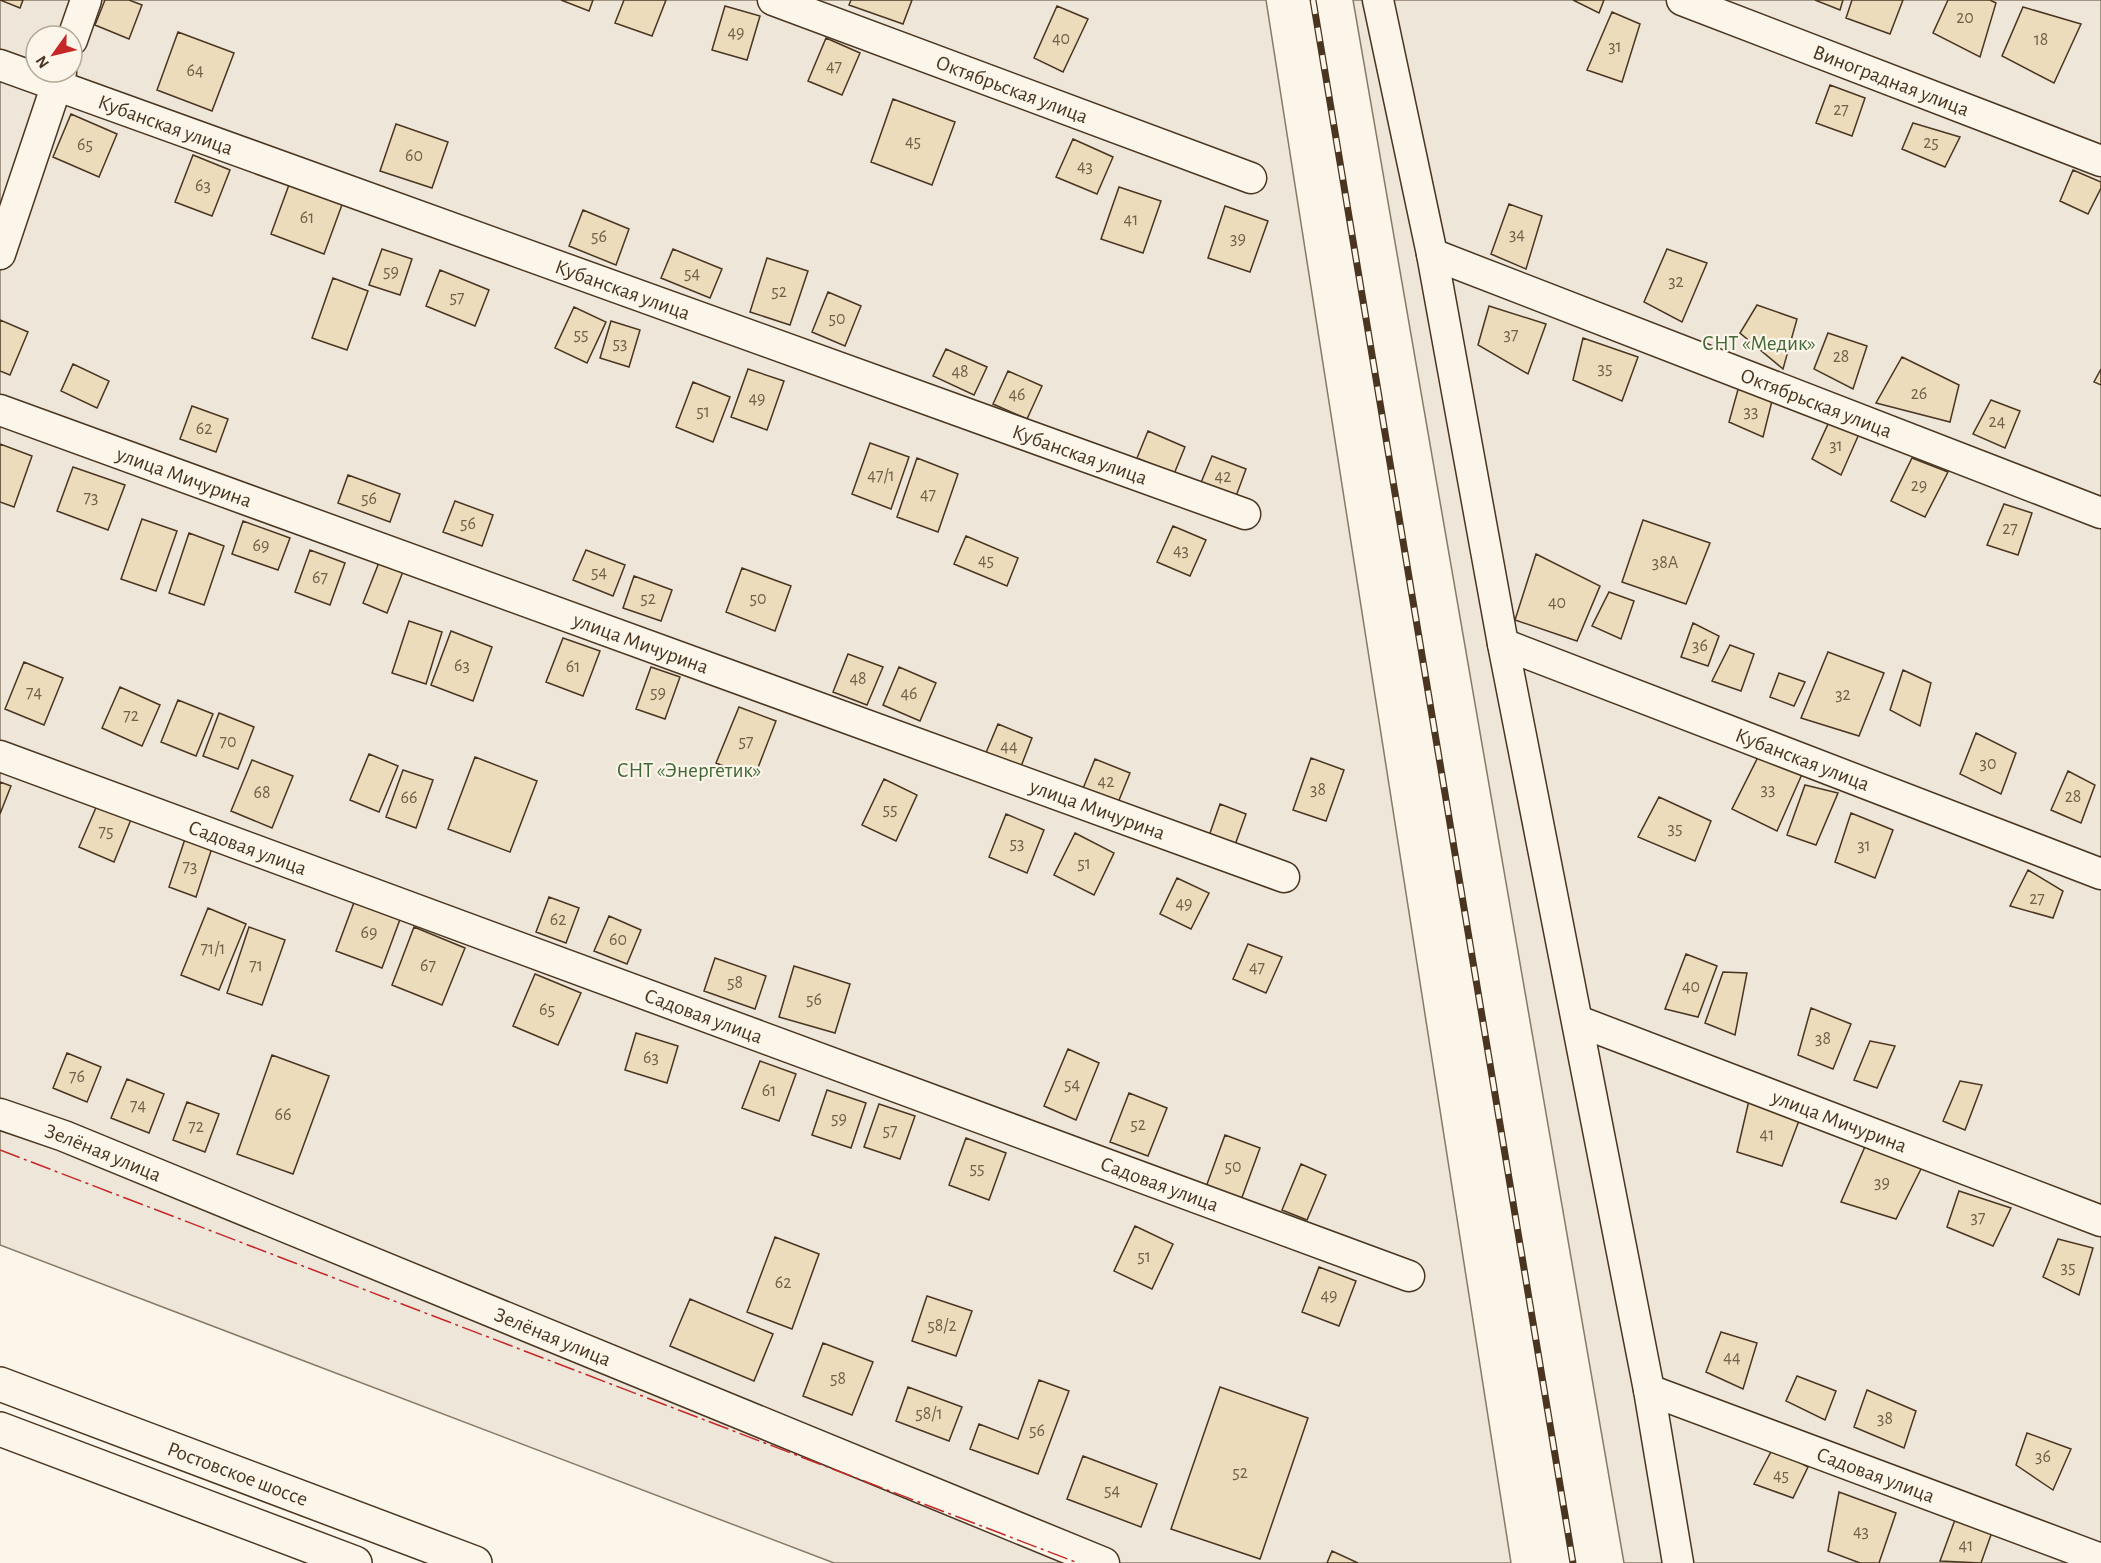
<svg xmlns="http://www.w3.org/2000/svg" width="2101" height="1563" font-family="'Alegreya Sans',sans-serif">
	<style>
		.green { fill: #ede6d9; stroke: #887966; stroke-width: 1.5; fill-rule: evenodd }
		.building { fill: #ecdcbc; stroke: #4a3520; stroke-width: 1.5 }
		.lines { fill: none; stroke-linecap: round; stroke-linejoin: round }
		.minor-casing { stroke: #4a3520; stroke-width: 33 }
		.trunk-casing { stroke: #4a3520; stroke-width: 36 }
		.minor { stroke: #fbf6e9; stroke-width: 30 }
		.trunk { stroke: #fbf6e9; stroke-width: 33 }
		.rail-casing { stroke: #4a3520; stroke-width: 7 }
		.rail { stroke: #fbf6e9; stroke-width: 4.5; stroke-dasharray: 14; stroke-linecap: butt }
		.power { stroke: #c62828; stroke-width: 1.5; stroke-dasharray: 21 4.5 3 4.5; stroke-linecap: butt }
		.labels { text-anchor: middle; dominant-baseline: central; stroke-width: 4.5; stroke-linejoin: round; paint-order: stroke }
		.number-label { font-size: 18px; fill: #725f47 }
		.street-label { font-size: 21px; fill: #4a3520; stroke: #fbf6e9 }
		.park-label { font-size: 21px; fill: #436837; stroke: #fbf6e9 }
	</style>
	<rect width="100%" height="100%" fill="#fbf6e9"/>
	<!-- green -->
	<path class="green" d="M0,0H1266L1511,1563H834L0,1245ZM36,36H72V72H36Z
		M1353,0H2101V1563H1624Z"/>
	<!-- building -->
	<path class="building" d="M0,0H23L20,8Z
		M105,0H129L142,5L129,39L95,25Z
		M561,0H593L589,11Z
		M624,0H666L652,36L615,23Z
		M851,0H912L903,24L849,5Z
		M1573,0H1604L1599,13Z
		M1815,0H1843L1840,10Z
		M1852,0H1903L1890,34L1846,18Z
		M1948,0H1990L1996,3L1980,57L1933,33Z
		M725,6L760,16L747,60L712,50Z
		M1057,6L1088,19L1063,72L1034,58Z
		M2023,7L2081,24L2054,83L2002,56Z
		M1612,12L1640,24L1622,82L1587,70Z
		M178,32L234,53L212,111L157,90Z
		M826,38L860,53L842,95L808,81Z
		M1830,85L1865,98L1852,136L1816,123Z
		M893,99L955,122L932,185L871,162Z
		M71,114L117,134L99,177L53,157Z
		M1913,123L1960,137L1945,167L1902,149Z
		M396,124L448,142L432,188L380,171Z
		M1073,139L1113,157L1097,194L1056,177Z
		M193,155L230,170L212,216L175,202Z
		M2073,170L2101,182V188L2088,214L2060,201Z
		M290,182L343,202L324,254L271,234Z
		M1119,187L1161,201L1143,253L1101,239Z
		M1509,204L1542,216L1526,269L1491,254Z
		M1225,206L1268,221L1250,272L1208,258Z
		M583,210L629,229L616,265L569,246Z
		M382,249L412,259L400,295L369,285Z
		M673,249L722,269L710,298L661,278Z
		M1667,249L1707,263L1682,322L1644,302Z
		M767,258L808,271L790,325L750,312Z
		M440,270L489,290L475,326L426,306Z
		M333,278L368,291L347,350L312,338Z
		M828,292L861,306L845,346L812,332Z
		M1757,305L1797,319L1783,369L1740,333Z
		M1489,306L1546,324L1528,374L1478,345Z
		M574,307L606,322L587,363L555,348Z
		M0,320L28,332L10,375L0,371Z
		M611,321L640,330L629,367L600,358Z
		M1828,333L1867,346L1853,389L1814,369Z
		M1583,338L1638,357L1622,401L1573,380Z
		M946,349L987,367L974,395L933,376Z
		M1902,357L1959,385L1950,422L1876,403Z
		M73,364L109,381L97,408L61,391Z
		M748,369L784,381L767,430L731,417Z
		M2101,369V385L2094,382Z
		M1008,371L1042,386L1027,419L993,404Z
		M693,382L730,397L713,442L676,427Z
		M1739,386L1772,401L1763,437L1729,422Z
		M1991,400L2020,411L2005,448L1973,434Z
		M192,406L228,419L216,452L180,439Z
		M1829,422L1859,434L1841,475L1812,459Z
		M1148,431L1185,447L1174,474L1137,458Z
		M870,443L909,457L891,509L852,494Z
		M0,444L32,456L14,507L0,502Z
		M1212,456L1246,469L1235,499L1200,485Z
		M917,458L958,474L938,532L897,517Z
		M1912,458L1948,472L1925,517L1891,501Z
		M73,467L125,485L108,530L57,511Z
		M348,475L400,494L390,522L338,503Z
		M455,501L493,515L482,546L443,532Z
		M2004,504L2032,513L2018,555L1987,545Z
		M142,519L177,531L156,591L121,579Z
		M1643,520L1710,543L1686,604L1622,582Z
		M243,521L290,538L278,570L232,554Z
		M1173,526L1206,540L1190,576L1157,562Z
		M189,533L224,546L204,605L169,593Z
		M966,536L1018,558L1007,586L954,564Z
		M310,550L345,563L330,605L295,592Z
		M586,550L625,565L613,596L573,580Z
		M1536,554L1600,586L1577,641L1515,620Z
		M380,560L404,569L387,613L363,603Z
		M742,568L791,586L775,631L726,612Z
		M634,576L672,590L661,621L623,608Z
		M1609,592L1634,601L1621,639L1592,626Z
		M409,621L442,632L426,684L392,673Z
		M1693,623L1719,636L1708,666L1681,657Z
		M451,631L492,647L473,701L431,685Z
		M563,638L600,651L583,696L546,682Z
		M1730,645L1754,654L1741,691L1712,681Z
		M1828,652L1884,673L1859,736L1801,718Z
		M848,654L883,667L867,705L833,692Z
		M24,662L63,678L44,725L5,709Z
		M651,667L680,677L665,719L636,709Z
		M899,667L936,683L920,721L883,705Z
		M1903,670L1931,683L1920,726L1890,710Z
		M1779,673L1805,682L1794,706L1770,697Z
		M120,687L160,705L142,746L102,728Z
		M178,700L213,714L196,756L161,742Z
		M739,707L776,721L754,778L716,763Z
		M219,713L254,727L238,769L203,756Z
		M998,724L1032,738L1020,769L985,755Z
		M1976,733L2016,753L2001,794L1960,774Z
		M1760,753L1803,772L1777,831L1732,809Z
		M369,754L398,766L379,812L350,800Z
		M475,757L537,781L510,852L448,829Z
		M1311,758L1344,770L1326,821L1293,810Z
		M1095,759L1130,773L1117,805L1082,791Z
		M252,760L293,776L272,828L231,811Z
		M403,770L433,780L416,828L386,817Z
		M2068,771L2095,785L2081,823L2051,810Z
		M884,779L917,795L896,841L862,825Z
		M0,782L11,786L0,814Z
		M1805,785L1838,793L1816,845L1787,835Z
		M1659,797L1711,821L1695,861L1638,837Z
		M98,803L132,817L114,862L79,847Z
		M1220,804L1246,814L1235,845L1209,836Z
		M1851,813L1893,830L1875,878L1835,862Z
		M1006,814L1044,830L1027,873L989,857Z
		M1075,833L1114,853L1094,895L1054,875Z
		M185,839L212,848L196,897L169,887Z
		M2028,870L2063,891L2053,918L2010,906Z
		M1177,878L1209,893L1191,929L1160,914Z
		M356,897L402,914L382,968L336,951Z
		M549,897L579,908L566,943L536,932Z
		M208,908L246,924L219,990L181,975Z
		M609,916L641,930L627,964L594,951Z
		M249,927L285,940L262,1005L227,993Z
		M414,927L465,948L442,1005L392,985Z
		M1248,944L1282,957L1266,993L1233,979Z
		M1686,954L1717,966L1698,1017L1665,1009Z
		M715,958L766,976L755,1009L704,991Z
		M794,966L850,984L835,1033L779,1017Z
		M1723,972L1747,973L1735,1035L1705,1023Z
		M535,974L581,993L558,1045L513,1026Z
		M1811,1008L1851,1024L1833,1069L1798,1055Z
		M636,1033L678,1046L667,1083L625,1070Z
		M1870,1041L1895,1046L1877,1088L1854,1080Z
		M1068,1049L1099,1063L1076,1120L1044,1106Z
		M67,1053L101,1067L87,1102L53,1088Z
		M272,1055L329,1076L293,1174L237,1154Z
		M760,1061L796,1074L779,1121L742,1108Z
		M127,1079L164,1094L149,1133L111,1118Z
		M1960,1081L1982,1085L1965,1130L1943,1121Z
		M827,1090L866,1103L851,1148L812,1135Z
		M1129,1093L1167,1108L1148,1156L1110,1142Z
		M1750,1096L1800,1118L1782,1166L1737,1152Z
		M187,1102L219,1114L205,1152L173,1140Z
		M879,1104L915,1116L900,1159L864,1147Z
		M1225,1135L1260,1148L1241,1200L1206,1187Z
		M966,1138L1006,1153L989,1200L949,1185Z
		M1867,1142L1924,1163L1896,1219L1841,1202Z
		M1301,1164L1326,1175L1307,1220L1282,1210Z
		M1959,1191L2011,1208L1993,1246L1947,1227Z
		M1135,1226L1173,1244L1152,1289L1114,1271Z
		M775,1237L819,1254L792,1329L747,1312Z
		M2058,1239L2093,1248L2079,1295L2043,1277Z
		M1319,1267L1356,1281L1339,1326L1302,1312Z
		M927,1296L972,1311L956,1356L912,1341Z
		M690,1299L773,1334L754,1381L670,1346Z
		M1721,1332L1757,1343L1743,1389L1706,1372Z
		M823,1343L873,1362L852,1415L803,1396Z
		M1797,1376L1836,1391L1825,1420L1786,1401Z
		M1039,1380L1069,1391L1038,1474L970,1449L979,1424L1018,1439Z
		M908,1387L962,1407L949,1441L896,1421Z
		M1220,1387L1308,1418L1260,1559L1171,1529Z
		M1867,1390L1916,1411L1904,1448L1854,1427Z
		M2027,1433L2071,1449L2053,1490L2016,1465Z
		M1773,1448L1808,1467L1793,1498L1754,1484Z
		M1083,1456L1157,1484L1141,1527L1067,1499Z
		M1839,1492L1896,1513L1879,1563H1860L1828,1551Z
		M1956,1517L1992,1532L1981,1563L1940,1561Z
		M1332,1551L1358,1563H1327Z"/>
	<g class="lines">
		<defs>
			<g id="minor">
				<path id="s1" d="M773,0L1251,178"/>
				<path d="M1378,0L1432,254L1503,644L1649,1390L1678,1563"/>
				<path id="s2" d="M1682,0L2101,161"/>
				<path d="M72,40L86,0"/>
				<path id="s3" d="M0,65L1245,514"/>
				<path d="M0,254L61,72"/>
				<path id="s4" d="M1432,254L2101,513"/>
				<path id="s5" d="M0,410L1284,877"/>
				<path id="s6" d="M1503,644L2101,874"/>
				<path id="s7" d="M0,756L1409,1276"/>
				<path id="s8" d="M1578,1021L2101,1221"/>
				<path id="s9" d="M0,1114L64,1136L1104,1563"/>
				<path id="s10" d="M1649,1390L2101,1559"/>
			</g>
			<g id="trunk">
				<path id="s11" d="M0,1384L475,1563"/>
				<path d="M0,1429L355,1563"/>
			</g>
		</defs>
		<!-- minor casing -->
		<use href="#minor" class="minor-casing"/>
		<!-- trunk casing -->
		<use href="#trunk" class="trunk-casing"/>
		<!-- minor -->
		<use href="#minor" class="minor"/>
		<!-- trunk -->
		<use href="#trunk" class="trunk"/>
		<defs>
			<path id="rail" d="M1313,0L1573,1563"/>
		</defs>
		<!-- rail casing -->
		<use href="#rail" class="rail-casing"/>
		<!-- rail -->
		<use href="#rail" class="rail"/>
		<!-- power -->
		<path class="power" d="M0,1150L1078,1563"/>
	</g>
	<g class="labels">
		<!-- number labels -->
		<g class="number-label">
			<text x="1965" y="18">20</text>
			<text x="736" y="33">49</text>
			<text x="1061" y="39">40</text>
			<text x="2041" y="40">18</text>
			<text x="1615" y="47">31</text>
			<text x="834" y="67">47</text>
			<text x="195" y="71">64</text>
			<text x="1841" y="110">27</text>
			<text x="913" y="142">45</text>
			<text x="1931" y="143">25</text>
			<text x="85" y="145">65</text>
			<text x="414" y="156">60</text>
			<text x="1085" y="167">43</text>
			<text x="203" y="186">63</text>
			<text x="307" y="218">61</text>
			<text x="1131" y="220">41</text>
			<text x="1517" y="235">34</text>
			<text x="599" y="237">56</text>
			<text x="1238" y="239">39</text>
			<text x="391" y="272">59</text>
			<text x="692" y="274">54</text>
			<text x="1676" y="282">32</text>
			<text x="779" y="292">52</text>
			<text x="457" y="298">57</text>
			<text x="837" y="319">50</text>
			<text x="581" y="335">55</text>
			<text x="1511" y="335">37</text>
			<text x="620" y="344">53</text>
			<text x="1841" y="357">28</text>
			<text x="1605" y="369">35</text>
			<text x="960" y="372">48</text>
			<text x="1919" y="394">26</text>
			<text x="1017" y="395">46</text>
			<text x="757" y="399">49</text>
			<text x="703" y="412">51</text>
			<text x="1751" y="412">33</text>
			<text x="1997" y="422">24</text>
			<text x="204" y="429">62</text>
			<text x="1836" y="446">31</text>
			<text x="881" y="476">47/1</text>
			<text x="1223" y="477">42</text>
			<text x="1919" y="486">29</text>
			<text x="928" y="495">47</text>
			<text x="91" y="498">73</text>
			<text x="369" y="499">56</text>
			<text x="468" y="524">56</text>
			<text x="2010" y="529">27</text>
			<text x="261" y="546">69</text>
			<text x="1181" y="551">43</text>
			<text x="986" y="561">45</text>
			<text x="1665" y="563">38А</text>
			<text x="599" y="573">54</text>
			<text x="320" y="578">67</text>
			<text x="648" y="599">52</text>
			<text x="758" y="599">50</text>
			<text x="1557" y="603">40</text>
			<text x="1700" y="646">36</text>
			<text x="462" y="666">63</text>
			<text x="573" y="667">61</text>
			<text x="858" y="679">48</text>
			<text x="34" y="693">74</text>
			<text x="658" y="693">59</text>
			<text x="909" y="694">46</text>
			<text x="1843" y="695">32</text>
			<text x="131" y="716">72</text>
			<text x="228" y="742">70</text>
			<text x="746" y="742">57</text>
			<text x="1009" y="747">44</text>
			<text x="1988" y="764">30</text>
			<text x="1106" y="782">42</text>
			<text x="1318" y="790">38</text>
			<text x="1768" y="790">33</text>
			<text x="262" y="793">68</text>
			<text x="2073" y="797">28</text>
			<text x="409" y="798">66</text>
			<text x="890" y="810">55</text>
			<text x="1675" y="829">35</text>
			<text x="106" y="832">75</text>
			<text x="1017" y="844">53</text>
			<text x="1864" y="846">31</text>
			<text x="1084" y="864">51</text>
			<text x="190" y="867">73</text>
			<text x="2037" y="899">27</text>
			<text x="1184" y="904">49</text>
			<text x="558" y="920">62</text>
			<text x="369" y="933">69</text>
			<text x="618" y="940">60</text>
			<text x="213" y="949">71/1</text>
			<text x="256" y="966">71</text>
			<text x="428" y="966">67</text>
			<text x="1257" y="968">47</text>
			<text x="735" y="983">58</text>
			<text x="1691" y="987">40</text>
			<text x="814" y="1000">56</text>
			<text x="547" y="1010">65</text>
			<text x="1823" y="1039">38</text>
			<text x="651" y="1058">63</text>
			<text x="77" y="1077">76</text>
			<text x="1072" y="1085">54</text>
			<text x="769" y="1091">61</text>
			<text x="138" y="1106">74</text>
			<text x="283" y="1115">66</text>
			<text x="839" y="1119">59</text>
			<text x="1138" y="1125">52</text>
			<text x="196" y="1127">72</text>
			<text x="890" y="1131">57</text>
			<text x="1767" y="1135">41</text>
			<text x="1233" y="1167">50</text>
			<text x="977" y="1169">55</text>
			<text x="1882" y="1183">39</text>
			<text x="1978" y="1218">37</text>
			<text x="1144" y="1257">51</text>
			<text x="2068" y="1268">35</text>
			<text x="783" y="1283">62</text>
			<text x="1329" y="1296">49</text>
			<text x="942" y="1326">58/2</text>
			<text x="1732" y="1358">44</text>
			<text x="838" y="1379">58</text>
			<text x="929" y="1414">58/1</text>
			<text x="1885" y="1419">38</text>
			<text x="1037" y="1431">56</text>
			<text x="2043" y="1457">36</text>
			<text x="1240" y="1473">52</text>
			<text x="1781" y="1476">45</text>
			<text x="1112" y="1491">54</text>
			<text x="1861" y="1532">43</text>
			<text x="1966" y="1546">41</text>
		</g>
		<!-- street labels -->
		<g class="street-label">
			<text stroke="none"><textPath href="#s2" startOffset="224">Виноградная улица</textPath></text>
			<text stroke="none"><textPath href="#s1" startOffset="255">Октябрьская улица</textPath></text>
			<text stroke="none"><textPath href="#s3" startOffset="176">Кубанская улица</textPath></text>
			<text stroke="none"><textPath href="#s3" startOffset="662">Кубанская улица</textPath></text>
			<text stroke="none"><textPath href="#s4" startOffset="412">Октябрьская улица</textPath></text>
			<text stroke="none"><textPath href="#s3" startOffset="1148">Кубанская улица</textPath></text>
			<text stroke="none"><textPath href="#s5" startOffset="196">улица Мичурина</textPath></text>
			<text stroke="none"><textPath href="#s5" startOffset="682">улица Мичурина</textPath></text>
			<text stroke="none"><textPath href="#s6" startOffset="321">Кубанская улица</textPath></text>
			<text stroke="none"><textPath href="#s5" startOffset="1168">улица Мичурина</textPath></text>
			<text stroke="none"><textPath href="#s7" startOffset="264">Садовая улица</textPath></text>
			<text stroke="none"><textPath href="#s7" startOffset="750">Садовая улица</textPath></text>
			<text stroke="none"><textPath href="#s8" startOffset="280">улица Мичурина</textPath></text>
			<text stroke="none"><textPath href="#s9" startOffset="110">Зелёная улица</textPath></text>
			<text stroke="none"><textPath href="#s7" startOffset="1236">Садовая улица</textPath></text>
			<text stroke="none"><textPath href="#s9" startOffset="596">Зелёная улица</textPath></text>
			<text stroke="none"><textPath href="#s11" startOffset="254">Ростовское шоссе</textPath></text>
			<text stroke="none"><textPath href="#s10" startOffset="242">Садовая улица</textPath></text>
		</g>
		<!-- park labels -->
		<g class="park-label">
			<text x="1759" y="343">СНТ «Медик»</text>
			<text x="689" y="770">СНТ «Энергетик»</text>
		</g>
	</g>
	<!-- north arrow -->
	<g transform="translate(54 54) rotate(236)"><circle r="28" fill="#fbf6e9" stroke="#b4a999" stroke-width="1.5"/>
	<path d="M0-4.5L10 22L0 15L-10 22Z" fill="#c62828"/>
	<text y="-9" font-size="16" font-weight="bold" text-anchor="middle" fill="#4a3520">N</text>
	</g>
</svg>
